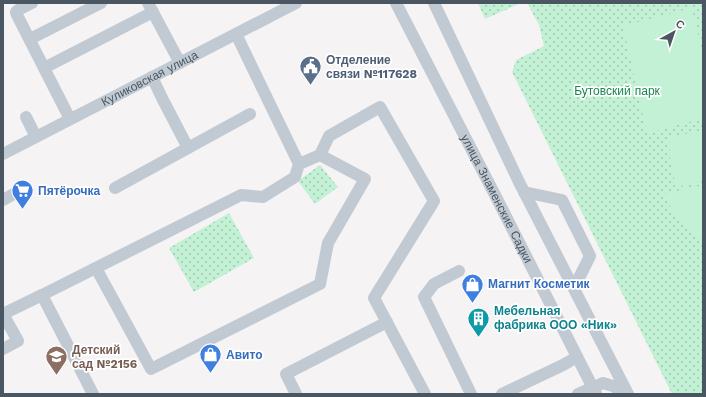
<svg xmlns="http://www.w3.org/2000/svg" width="706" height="397" font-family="'Work Sans',sans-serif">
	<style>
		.grass { fill: url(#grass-dots) }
		.pitch { fill: #c3f1d5 }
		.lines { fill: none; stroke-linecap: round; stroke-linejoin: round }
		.minor { stroke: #c1cad2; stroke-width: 12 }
		.labels { text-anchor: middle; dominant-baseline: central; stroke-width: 3.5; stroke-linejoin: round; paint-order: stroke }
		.service-label { font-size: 12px; font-weight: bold; fill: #4e5e75; stroke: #fff; text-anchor: start }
		.street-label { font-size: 12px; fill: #4a5661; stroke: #fff }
		.park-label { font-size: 12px; fill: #17864f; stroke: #fff }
		.shop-label { font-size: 12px; font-weight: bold; fill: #366cbe; stroke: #fff; text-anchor: start }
		.culture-label { font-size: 12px; font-weight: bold; fill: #0d838f; stroke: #fff; text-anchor: start }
		.education-label { font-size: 12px; font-weight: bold; fill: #785e54; stroke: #fff; text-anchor: start }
	</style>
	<defs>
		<pattern id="grass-dots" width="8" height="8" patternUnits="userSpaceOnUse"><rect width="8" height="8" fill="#c3f1d5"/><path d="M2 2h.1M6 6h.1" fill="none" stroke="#a0c6b0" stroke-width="1.8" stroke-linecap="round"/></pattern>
	</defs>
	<rect width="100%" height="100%" fill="#f5f3f3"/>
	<!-- grass -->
	<path class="grass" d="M478,3H521L485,19Z
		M527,3H703V394H672L512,72L516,60L544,46L539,25Z
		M320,165L338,187L315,204L298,181Z
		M229,213L254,258L194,292L169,248Z"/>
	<!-- pitch -->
	<path class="pitch" d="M692,8L703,56V119L680,124L647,134L623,26Z
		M703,130V181L676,187L670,160L669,138Z
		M703,185V239L695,235L675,217L664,194Z"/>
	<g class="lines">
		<!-- minor -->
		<g class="minor">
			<path d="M32,3L18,10L16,12L17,15L70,119"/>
			<path d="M148,3L180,63"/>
			<path id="s1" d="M396,3L495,195L596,394"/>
			<path d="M434,3L519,182L628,394"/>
			<path d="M236,34L299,164"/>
			<path d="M30,39L101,3"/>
			<path d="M44,68L153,12"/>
			<path d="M152,77L162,98L188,148"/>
			<path d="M26,117L36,137"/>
			<path id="s2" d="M3,154L296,3"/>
			<path d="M115,188L250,114"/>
			<path d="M524,192L562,200L590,256L574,288"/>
			<path d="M3,200L19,191"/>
			<path d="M96,268L151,369L320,284L328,243L365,179L320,155"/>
			<path d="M459,271L434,284L424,297L471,394"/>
			<path d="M42,295L241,195L263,197L295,177L299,164L320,155L329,136L380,107L434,201L374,298L425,394"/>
			<path d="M3,314L42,295L93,394"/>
			<path d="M3,314L18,341L3,349"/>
			<path d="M296,394L286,374L387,322"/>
			<path d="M502,394L563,365L577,357"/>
			<path d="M578,394L603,383L613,386L624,394"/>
		</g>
	</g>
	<!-- icons -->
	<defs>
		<symbol id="civic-pin" viewBox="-11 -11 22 30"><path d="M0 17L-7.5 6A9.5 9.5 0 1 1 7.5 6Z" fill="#5c6f8a" stroke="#fff"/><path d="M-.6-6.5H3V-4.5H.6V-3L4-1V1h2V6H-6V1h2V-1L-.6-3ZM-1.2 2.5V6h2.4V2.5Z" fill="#fff"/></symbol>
		<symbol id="supermarket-pin" viewBox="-11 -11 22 30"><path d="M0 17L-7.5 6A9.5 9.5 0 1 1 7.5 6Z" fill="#3f7fe0" stroke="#fff"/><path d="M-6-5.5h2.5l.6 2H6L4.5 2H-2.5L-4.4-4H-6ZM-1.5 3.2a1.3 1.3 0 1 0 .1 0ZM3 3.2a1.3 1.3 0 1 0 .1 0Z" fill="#fff"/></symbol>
		<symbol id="shop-pin" viewBox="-11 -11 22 30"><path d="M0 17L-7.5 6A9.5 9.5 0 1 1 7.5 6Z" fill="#3f7fe0" stroke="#fff"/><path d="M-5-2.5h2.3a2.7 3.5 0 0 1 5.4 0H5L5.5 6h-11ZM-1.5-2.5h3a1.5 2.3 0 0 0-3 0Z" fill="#fff"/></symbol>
		<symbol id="building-pin" viewBox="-11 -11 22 30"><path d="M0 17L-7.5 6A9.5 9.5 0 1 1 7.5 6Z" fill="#0f9aa8" stroke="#fff"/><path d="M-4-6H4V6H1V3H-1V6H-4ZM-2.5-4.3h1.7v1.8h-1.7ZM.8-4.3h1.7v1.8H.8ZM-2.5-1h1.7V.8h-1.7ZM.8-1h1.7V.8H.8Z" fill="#fff"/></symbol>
		<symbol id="school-pin" viewBox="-11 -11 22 30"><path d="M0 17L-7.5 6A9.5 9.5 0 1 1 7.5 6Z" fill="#8d6e63" stroke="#fff"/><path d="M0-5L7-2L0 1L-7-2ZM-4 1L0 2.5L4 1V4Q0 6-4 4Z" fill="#fff"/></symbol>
	</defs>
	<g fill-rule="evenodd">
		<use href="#civic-pin" x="298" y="54" width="25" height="34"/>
		<use href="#supermarket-pin" x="10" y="178" width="25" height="34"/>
		<use href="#shop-pin" x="460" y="272" width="25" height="34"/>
		<use href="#building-pin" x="466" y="306" width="25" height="34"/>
		<use href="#shop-pin" x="198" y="342" width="25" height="34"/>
		<use href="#school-pin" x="44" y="344" width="25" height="34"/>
	</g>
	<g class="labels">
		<!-- service labels -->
		<g class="service-label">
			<text x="326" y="60">Отделение<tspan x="326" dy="14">связи №117628</tspan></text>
		</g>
		<!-- street labels -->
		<g class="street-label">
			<text stroke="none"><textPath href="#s2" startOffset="165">Куликовская улица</textPath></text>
			<text stroke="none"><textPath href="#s1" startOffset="220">улица Знаменские Садки</textPath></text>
		</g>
		<!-- park labels -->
		<g class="park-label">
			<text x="617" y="91">Бутовский парк</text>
		</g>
		<!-- shop labels -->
		<g class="shop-label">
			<text x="38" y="191">Пятёрочка</text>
			<text x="488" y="284">Магнит Косметик</text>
			<text x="226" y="355">Авито</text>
		</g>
		<!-- culture labels -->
		<g class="culture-label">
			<text x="494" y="311">Мебельная<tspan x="494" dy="14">фабрика ООО «Ник»</tspan></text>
		</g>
		<!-- education labels -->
		<g class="education-label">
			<text x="72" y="350">Детский<tspan x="72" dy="14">сад №2156</tspan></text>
		</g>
	</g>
	<!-- border -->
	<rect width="706" height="397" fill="none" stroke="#4a5661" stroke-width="8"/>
	<!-- north arrow -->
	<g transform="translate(674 32) rotate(40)" stroke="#ffffff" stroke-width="3" paint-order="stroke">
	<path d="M0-3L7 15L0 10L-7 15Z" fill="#4a5661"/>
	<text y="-6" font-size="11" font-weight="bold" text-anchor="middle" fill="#4a5661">С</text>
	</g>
</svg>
